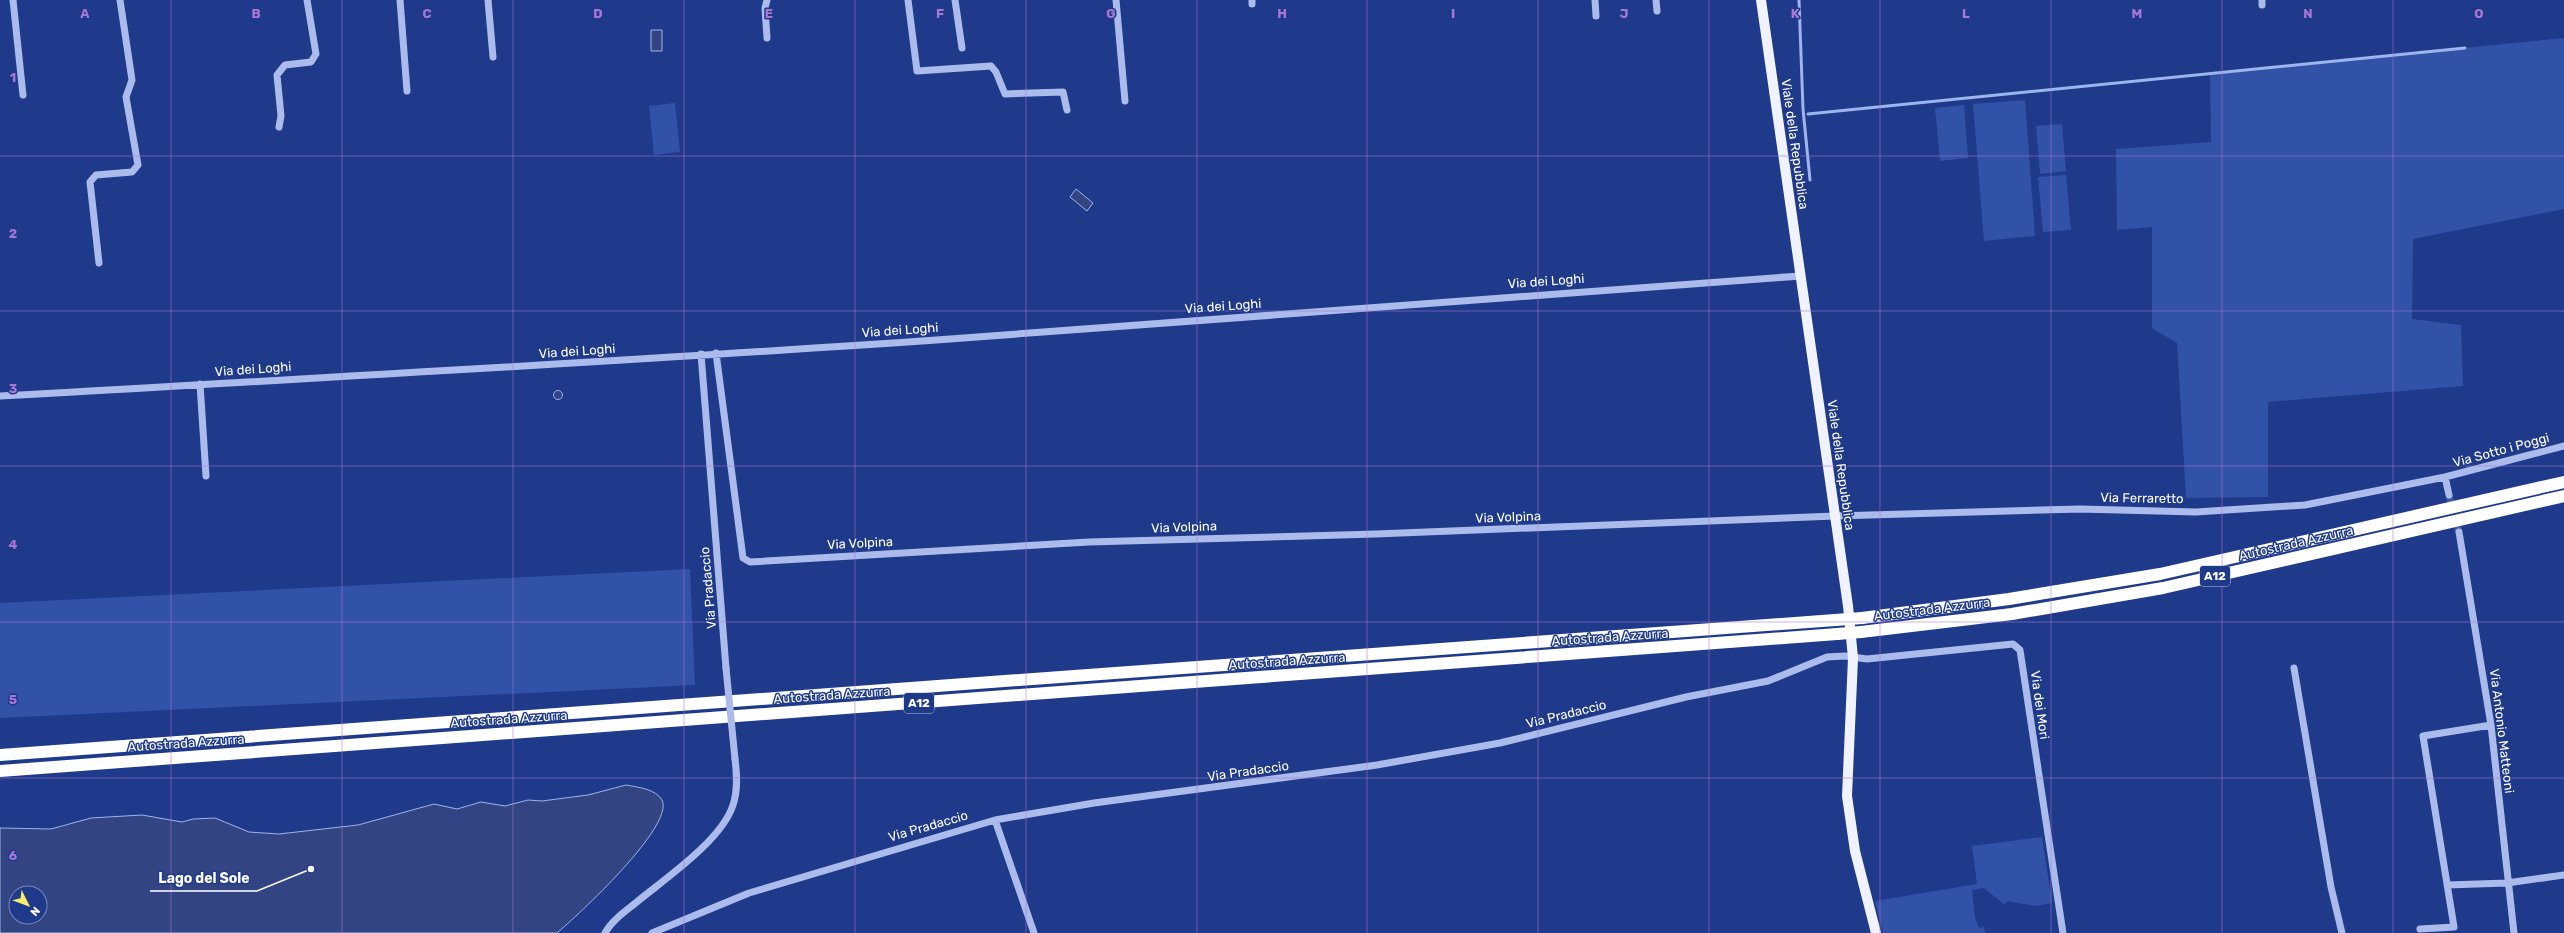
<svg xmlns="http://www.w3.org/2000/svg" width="2564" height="933" font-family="Rubik,sans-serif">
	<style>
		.green { fill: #3252a8 }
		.water { fill: #324582; stroke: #9eb4ed; fill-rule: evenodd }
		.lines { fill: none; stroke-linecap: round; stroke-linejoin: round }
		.stream { stroke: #9eb4ed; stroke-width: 3 }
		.minor-tunnel { stroke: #41589c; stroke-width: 7; stroke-dasharray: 7 3.5; stroke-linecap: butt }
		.minor { stroke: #abbcec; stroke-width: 7 }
		.major { stroke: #f0f3fe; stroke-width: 10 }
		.highway { stroke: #fff; stroke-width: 12 }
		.minor-bridge { stroke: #abbcec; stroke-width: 7 }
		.highway-bridge { stroke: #fff; stroke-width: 12 }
		.grid { fill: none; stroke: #a976d5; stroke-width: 1; stroke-opacity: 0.55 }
		.labels { text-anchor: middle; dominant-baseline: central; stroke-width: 3; stroke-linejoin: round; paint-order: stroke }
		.shield { fill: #1f3a8b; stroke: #bcc4dc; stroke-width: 1 }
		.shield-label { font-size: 12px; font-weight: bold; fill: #fff }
		.street-label { font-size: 13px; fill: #fff; stroke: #1f3a8b }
		.grid-label { font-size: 13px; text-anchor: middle; font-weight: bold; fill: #a976d5; stroke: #1f3a8b; stroke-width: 3; stroke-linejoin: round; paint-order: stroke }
		.leader { fill: none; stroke: #fff; stroke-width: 1.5 }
		.callout-dot { fill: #fff; stroke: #1f3a8b; stroke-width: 1.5 }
		.callout-label { font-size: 14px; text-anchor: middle; font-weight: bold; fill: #fff; stroke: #1f3a8b; stroke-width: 3; stroke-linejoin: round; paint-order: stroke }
	</style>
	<rect width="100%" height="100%" fill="#1f3a8b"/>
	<!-- green -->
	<path class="green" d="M2564,38V209L2413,239L2412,319L2461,325L2463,386L2268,402V497L2186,498L2177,343L2152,328V227L2117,230L2116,149L2211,142L2210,73Z
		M2025,100L2035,236L1984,241L1973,104Z
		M675,103L680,152L654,155L649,106Z
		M1964,105L1968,158L1940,161L1935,108Z
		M2062,124L2066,171L2040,174L2036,126Z
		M2066,175L2071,230L2043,232L2038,177Z
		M690,569L695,685L0,718V603Z
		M2042,837L2052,903L2036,906L2007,901L2005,905L1984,888L1972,890L1975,918L1979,928L1984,927L1985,933H1883L1875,901L1977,884L1972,846Z"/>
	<!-- water -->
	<path class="water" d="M651,30H662V51H651Z
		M1076,189L1093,203L1087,211L1070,197Z
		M553.5 395a4.5 4.5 0 1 1 9 0a4.5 4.5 0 1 1-9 0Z
		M626,785C637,787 656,789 662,800C675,826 577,916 557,933H0V828L51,829L91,818L142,815L182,822L193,819L215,818L249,832L279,834L358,825L434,804L457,809L481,802L505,806L528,800L542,801L588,795ZM16,893H40V917H16Z"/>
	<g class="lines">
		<!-- stream -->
		<path class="stream" d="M1799,0L1803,109L1810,180
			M1808,114L2465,48"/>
		<!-- minor-tunnel -->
		<path class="minor-tunnel" d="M2449,495L2459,532"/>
		<!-- minor -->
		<path class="minor" d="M13,0L23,95
			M400,0L407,91
			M488,0L493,57
			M908,0L917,71L991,66L996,72L1005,94L1063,92L1067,110
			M955,0L962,48
			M1116,0L1125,101
			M1252,0V4
			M1595,0L1596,16
			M1656,0L1657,11
			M2262,0V5
			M767,38L765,8L767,0
			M279,127L281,116L277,75L285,65L311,62L316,54L307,0
			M99,263L90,182L96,175L132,172L138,165L126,97L132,80L120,0
			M716,353L743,558L750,562L1089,542L1376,534L1835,516L2080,509L2196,512L2305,505L2445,477L2564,446
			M701,354L726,668
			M200,384L206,476
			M0,396C317,378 634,361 950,339C1234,319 1517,295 1800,276
			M2445,477L2449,495
			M2459,532L2491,725L2514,933
			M2294,668L2331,887L2342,933
			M995,820L1034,933
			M2447,885L2507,883L2564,875
			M2420,929L2454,927L2423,736L2491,725
			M605,933C612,920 626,911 638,901C666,878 722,840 733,805C738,790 737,775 735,759
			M652,933L749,893L995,820L1094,803L1377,765L1500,743L1686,697L1768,681L1827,657L1845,656L1867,659L2013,644L2020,650L2063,933"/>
		<!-- major -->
		<path class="major" d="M1761,0L1848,606L1853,658L1847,796L1855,851L1876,933"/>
		<!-- highway -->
		<path class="highway" d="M1862,618L2009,599L2160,574L2564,482
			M1861,632L2012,614L2163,588L2564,496
			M0,755L1835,620
			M0,771L1837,634"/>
		<!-- minor-bridge -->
		<path class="minor-bridge" d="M726,668L735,759"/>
		<!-- highway-bridge -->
		<path class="highway-bridge" d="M1835,620L1862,618
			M1837,634L1861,632"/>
	</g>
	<!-- grid -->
	<path class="grid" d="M171,0V933M342,0V933M513,0V933M684,0V933M855,0V933M1026,0V933M1197,0V933M1367,0V933M1538,0V933M1709,0V933M1880,0V933M2051,0V933M2222,0V933M2393,0V933M0,156H2564M0,311H2564M0,466H2564M0,622H2564M0,778H2564"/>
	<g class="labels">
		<!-- shield labels -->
		<g class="shield">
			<rect x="2200" y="566" width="30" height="20" rx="3"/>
			<rect x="904" y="693" width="30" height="20" rx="3"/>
		</g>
		<g class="shield-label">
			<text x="2215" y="576">A12</text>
			<text x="919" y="703">A12</text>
		</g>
		<!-- street labels -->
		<g class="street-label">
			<text transform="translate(1795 144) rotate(82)">Viale della Repubblica</text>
			<text transform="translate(1546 281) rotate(-4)">Via dei Loghi</text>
			<text transform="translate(1223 306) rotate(-4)">Via dei Loghi</text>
			<text transform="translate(900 330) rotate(-4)">Via dei Loghi</text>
			<text transform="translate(577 351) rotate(-4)">Via dei Loghi</text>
			<text transform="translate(253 369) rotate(-4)">Via dei Loghi</text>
			<text transform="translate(2501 450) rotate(-15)">Via Sotto i Poggi</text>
			<text transform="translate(1841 465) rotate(82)">Viale della Repubblica</text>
			<text transform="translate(2142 498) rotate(1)">Via Ferraretto</text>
			<text transform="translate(1508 517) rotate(-2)">Via Volpina</text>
			<text transform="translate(1184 527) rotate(-2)">Via Volpina</text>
			<text transform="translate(860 543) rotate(-3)">Via Volpina</text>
			<text transform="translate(2296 543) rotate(-13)">Autostrada Azzurra</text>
			<text transform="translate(708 588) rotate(-95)">Via Pradaccio</text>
			<text transform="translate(1932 609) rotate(-7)">Autostrada Azzurra</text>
			<text transform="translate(1610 637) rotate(-4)">Autostrada Azzurra</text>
			<text transform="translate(1287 661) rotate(-4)">Autostrada Azzurra</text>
			<text transform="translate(832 695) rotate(-4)">Autostrada Azzurra</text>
			<text transform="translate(2040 705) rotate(82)">Via dei Mori</text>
			<text transform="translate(1566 714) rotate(-14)">Via Pradaccio</text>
			<text transform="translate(509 719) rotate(-4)">Autostrada Azzurra</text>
			<text transform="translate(2502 731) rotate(83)">Via Antonio Matteoni</text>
			<text transform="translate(186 743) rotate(-4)">Autostrada Azzurra</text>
			<text transform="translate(1248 771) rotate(-8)">Via Pradaccio</text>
			<text transform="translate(928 826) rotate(-16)">Via Pradaccio</text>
		</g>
	</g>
	<g class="grid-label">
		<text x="85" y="18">A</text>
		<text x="256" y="18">B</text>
		<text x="427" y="18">C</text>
		<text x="598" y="18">D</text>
		<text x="769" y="18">E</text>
		<text x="940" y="18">F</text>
		<text x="1111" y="18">G</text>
		<text x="1282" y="18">H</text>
		<text x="1453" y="18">I</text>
		<text x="1624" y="18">J</text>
		<text x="1795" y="18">K</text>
		<text x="1966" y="18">L</text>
		<text x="2137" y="18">M</text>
		<text x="2308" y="18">N</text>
		<text x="2479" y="18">O</text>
		<text x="13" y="82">1</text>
		<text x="13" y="238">2</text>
		<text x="13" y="393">3</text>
		<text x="13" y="549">4</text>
		<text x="13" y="704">5</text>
		<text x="13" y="860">6</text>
	</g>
	<!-- callouts -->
	<path class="leader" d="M311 869L257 891H150"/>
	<circle class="callout-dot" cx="311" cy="869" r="4"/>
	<g class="callout-label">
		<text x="204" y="883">Lago del Sole</text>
	</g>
	<!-- north arrow -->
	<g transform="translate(28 905) rotate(132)"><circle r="19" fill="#1f3a8b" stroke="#7989b9"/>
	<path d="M0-3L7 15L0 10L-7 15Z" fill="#faeb6a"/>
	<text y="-6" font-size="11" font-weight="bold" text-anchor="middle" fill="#ffffff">N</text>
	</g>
</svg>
